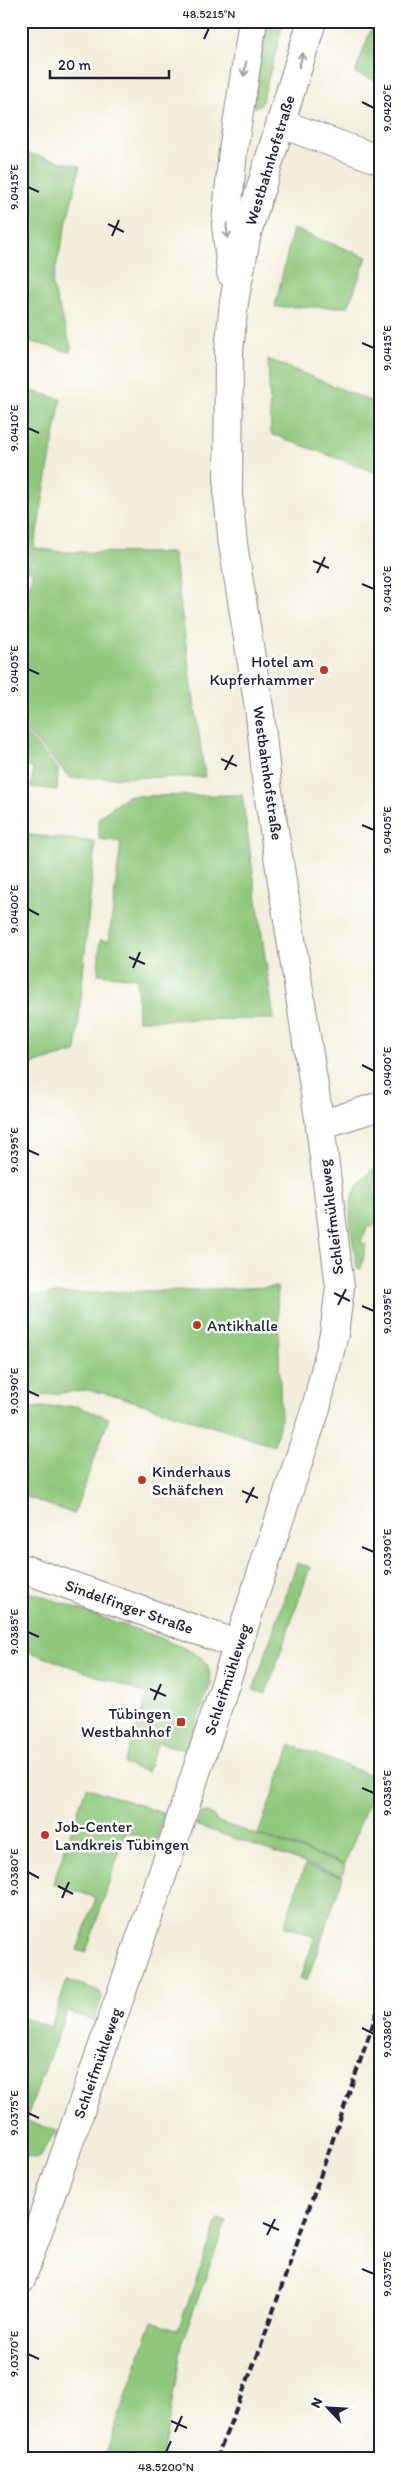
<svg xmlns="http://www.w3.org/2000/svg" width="401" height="2480" font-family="Itim,sans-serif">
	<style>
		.green { fill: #8fc87b; stroke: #58755b }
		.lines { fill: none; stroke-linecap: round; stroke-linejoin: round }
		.minor-casing { stroke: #8a888a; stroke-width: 30 }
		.minor { stroke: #fff; stroke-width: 28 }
		.rail { stroke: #22223b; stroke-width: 4; stroke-dasharray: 8 4; stroke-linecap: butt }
		.oneway { stroke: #9c9ca7 }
		.ticks { fill: none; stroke: #22223b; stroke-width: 2 }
		.poi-dot { fill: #c8321e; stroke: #fff; stroke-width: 2 }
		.labels { text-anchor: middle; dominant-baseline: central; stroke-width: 5; stroke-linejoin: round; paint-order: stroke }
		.street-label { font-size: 16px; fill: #22223b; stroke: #fff }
		.poi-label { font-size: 16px; fill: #22223b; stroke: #fff; text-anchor: start }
		.neatline { fill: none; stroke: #22223b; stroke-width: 2 }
		.ticks-label { font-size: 12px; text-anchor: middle; fill: #22223b }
	</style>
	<rect width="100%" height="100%" fill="#fff"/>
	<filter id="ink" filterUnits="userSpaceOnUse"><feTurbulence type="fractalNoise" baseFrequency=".02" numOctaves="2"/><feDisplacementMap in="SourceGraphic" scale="10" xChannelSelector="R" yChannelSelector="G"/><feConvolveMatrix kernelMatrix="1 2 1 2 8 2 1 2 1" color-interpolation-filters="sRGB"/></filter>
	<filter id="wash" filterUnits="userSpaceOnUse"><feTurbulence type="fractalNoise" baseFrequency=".0096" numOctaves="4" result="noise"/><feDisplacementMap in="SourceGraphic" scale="20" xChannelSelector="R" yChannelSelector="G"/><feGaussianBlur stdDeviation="1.12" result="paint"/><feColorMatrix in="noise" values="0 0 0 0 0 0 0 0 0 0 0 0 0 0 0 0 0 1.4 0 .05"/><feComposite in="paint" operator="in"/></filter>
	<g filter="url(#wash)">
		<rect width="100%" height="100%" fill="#f3eeda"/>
		<!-- green -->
		<path class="green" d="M265,21H284L261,105L255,107L251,105Z
			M374,21H380V82L355,73Z
			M21,152L80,166L52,284L71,347L70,352L21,339Z
			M293,229L367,257L348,307H275Z
			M268,359L380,405V474L271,434Z
			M21,388L61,399L30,571L21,569Z
			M36,548L62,552L173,553L205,777L70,778L21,725V641Z
			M21,728L58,769L57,790L31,787L33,768L21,767Z
			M242,795L274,1019L138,1020L137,978L98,974L100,940L109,941L121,842L99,839V817L128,796Z
			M21,834L95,842L76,1052L21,1067Z
			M380,1166V1212L373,1227L368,1225L361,1242L366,1245L361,1269H357C352,1228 336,1191 380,1166Z
			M277,1287L281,1419L274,1446L117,1396L87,1390L21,1397V1295Z
			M76,1406L109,1418L74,1514L21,1495V1408Z
			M297,1563L310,1567L266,1694L253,1690Z
			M21,1589L155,1636L188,1650L202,1658L208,1666L211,1683L186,1751L158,1742L147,1772L124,1764L148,1694L21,1649Z
			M291,1745L373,1776L380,1760V1771L345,1864L258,1834Z
			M86,1787L165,1814L156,1841L126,1832L86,1953L77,1950L96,1898L53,1883Z
			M203,1812L213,1815L216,1821L345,1865L342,1876L196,1825Z
			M305,1865L343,1877L307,1981L300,1978L315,1937L284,1926Z
			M67,1980L97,1990L102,1997L94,2021L67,2011L26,2119L21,2117V2017L51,2027Z
			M21,2119L56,2131L38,2158L21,2157Z
			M218,2219L226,2222L183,2339L162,2459H104L152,2321L178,2330Z"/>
	</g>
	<g filter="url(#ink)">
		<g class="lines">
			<defs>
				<g id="minor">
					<path d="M282,124L380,160"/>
					<path d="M231,273L226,224L233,151L253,21"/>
					<path d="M320,1125L380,1106"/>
					<path id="s1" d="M21,1568L239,1645"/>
					<path id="s2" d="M21,2280L158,1888L316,1408L334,1334L340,1287L320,1125L267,785L260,714L233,544L228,495L229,351L234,302L247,233L312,21"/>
				</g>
			</defs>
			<!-- minor casing -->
			<use href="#minor" class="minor-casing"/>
			<!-- minor -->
			<use href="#minor" class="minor"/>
			<!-- rail -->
			<path class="rail" d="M216,2459L260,2349L380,2004"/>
		</g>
		<!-- one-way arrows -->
		<defs><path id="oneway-shaft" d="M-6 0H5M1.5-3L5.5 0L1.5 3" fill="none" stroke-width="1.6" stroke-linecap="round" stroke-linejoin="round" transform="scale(1.25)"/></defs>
		<g class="oneway">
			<use href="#oneway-shaft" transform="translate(301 60) rotate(-74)"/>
			<use href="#oneway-shaft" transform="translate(245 69) rotate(99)"/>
			<use href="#oneway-shaft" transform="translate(227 231) rotate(86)"/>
		</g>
	</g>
	<!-- ticks -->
	<path class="ticks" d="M204,39L209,28M362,102L374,108M28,187L39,192M108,224L124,232M112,236L119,220M362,343L374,348M28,428L39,433M313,561L329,568M317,573L325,557M362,584L374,589M28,669L39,674M221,759L237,766M225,770L233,755M362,825L374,830M28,909L39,915M129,957L145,964M133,968L140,952M362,1065L374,1071M28,1150L39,1155M334,1293L350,1301M338,1305L346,1289M362,1306L374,1311M28,1391L39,1396M242,1491L258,1498M246,1503L254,1487M362,1547L374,1552M28,1632L39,1637M150,1689L166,1696M154,1700L161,1684M362,1788L374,1793M28,1872L39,1878M58,1886L73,1894M62,1898L69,1882M362,2028L374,2034M28,2113L39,2118M263,2223L279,2230M267,2235L275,2219M362,2269L374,2274M28,2354L39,2359M171,2421L187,2428M175,2432L182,2416M166,2452L171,2441"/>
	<!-- markers -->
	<g class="poi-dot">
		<circle cx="324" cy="670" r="5"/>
		<circle cx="197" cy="1325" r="5"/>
		<circle cx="142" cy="1480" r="5"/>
		<rect x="176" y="1717" width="10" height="10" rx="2.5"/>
		<circle cx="45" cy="1835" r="5"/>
	</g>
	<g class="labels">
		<!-- street labels -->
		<g class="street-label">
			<text stroke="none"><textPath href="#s2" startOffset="2184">Westbahnhofstraße</textPath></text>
			<text transform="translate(268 773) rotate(82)">Westbahnhofstraße</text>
			<text transform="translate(331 1217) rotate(-97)">Schleifmühleweg</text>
			<text stroke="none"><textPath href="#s1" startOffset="115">Sindelfinger Straße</textPath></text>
			<text stroke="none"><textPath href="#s2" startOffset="635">Schleifmühleweg</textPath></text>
			<text stroke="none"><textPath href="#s2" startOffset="230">Schleifmühleweg</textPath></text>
		</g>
		<!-- poi labels -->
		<g class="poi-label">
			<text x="314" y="661" text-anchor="end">Hotel am<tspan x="314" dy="18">Kupferhammer</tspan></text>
			<text x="207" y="1325">Antikhalle</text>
			<text x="152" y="1471">Kinderhaus<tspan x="152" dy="18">Schäfchen</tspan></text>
			<text x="171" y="1713" text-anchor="end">Tübingen<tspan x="171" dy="18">Westbahnhof</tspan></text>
			<text x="55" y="1826">Job-Center<tspan x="55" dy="18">Landkreis Tübingen</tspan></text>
		</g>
	</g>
	<!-- margin -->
	<rect width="401" height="2480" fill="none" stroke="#fff" stroke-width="55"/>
	<!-- north arrow -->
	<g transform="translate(328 2408) rotate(295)" stroke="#ffffff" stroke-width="4" paint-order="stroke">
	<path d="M0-4L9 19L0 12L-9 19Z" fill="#22223b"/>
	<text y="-8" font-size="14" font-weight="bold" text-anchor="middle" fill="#22223b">N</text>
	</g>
	<!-- scale -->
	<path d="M50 70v8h119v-8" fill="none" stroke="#22223b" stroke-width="2.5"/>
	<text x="58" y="70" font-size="15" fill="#22223b" stroke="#ffffff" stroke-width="4" paint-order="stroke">20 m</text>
	<rect x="28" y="28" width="346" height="2424" class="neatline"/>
	<g class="ticks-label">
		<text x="209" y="18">48.5215°N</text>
		<text transform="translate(387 108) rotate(-90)" y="4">9.0420°E</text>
		<text transform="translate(14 187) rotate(-90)" y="4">9.0415°E</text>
		<text transform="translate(387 348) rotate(-90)" y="4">9.0415°E</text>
		<text transform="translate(14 428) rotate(-90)" y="4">9.0410°E</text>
		<text transform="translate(387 589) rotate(-90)" y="4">9.0410°E</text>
		<text transform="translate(14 669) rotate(-90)" y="4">9.0405°E</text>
		<text transform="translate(387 830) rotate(-90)" y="4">9.0405°E</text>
		<text transform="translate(14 909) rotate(-90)" y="4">9.0400°E</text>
		<text transform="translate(387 1071) rotate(-90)" y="4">9.0400°E</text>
		<text transform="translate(14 1150) rotate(-90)" y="4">9.0395°E</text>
		<text transform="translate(387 1311) rotate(-90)" y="4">9.0395°E</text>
		<text transform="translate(14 1391) rotate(-90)" y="4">9.0390°E</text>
		<text transform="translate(387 1552) rotate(-90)" y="4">9.0390°E</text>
		<text transform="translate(14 1632) rotate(-90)" y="4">9.0385°E</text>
		<text transform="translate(387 1793) rotate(-90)" y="4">9.0385°E</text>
		<text transform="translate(14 1872) rotate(-90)" y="4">9.0380°E</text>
		<text transform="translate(387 2034) rotate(-90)" y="4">9.0380°E</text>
		<text transform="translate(14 2113) rotate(-90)" y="4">9.0375°E</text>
		<text transform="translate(387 2274) rotate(-90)" y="4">9.0375°E</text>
		<text transform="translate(14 2354) rotate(-90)" y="4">9.0370°E</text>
		<text x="166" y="2471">48.5200°N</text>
	</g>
</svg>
